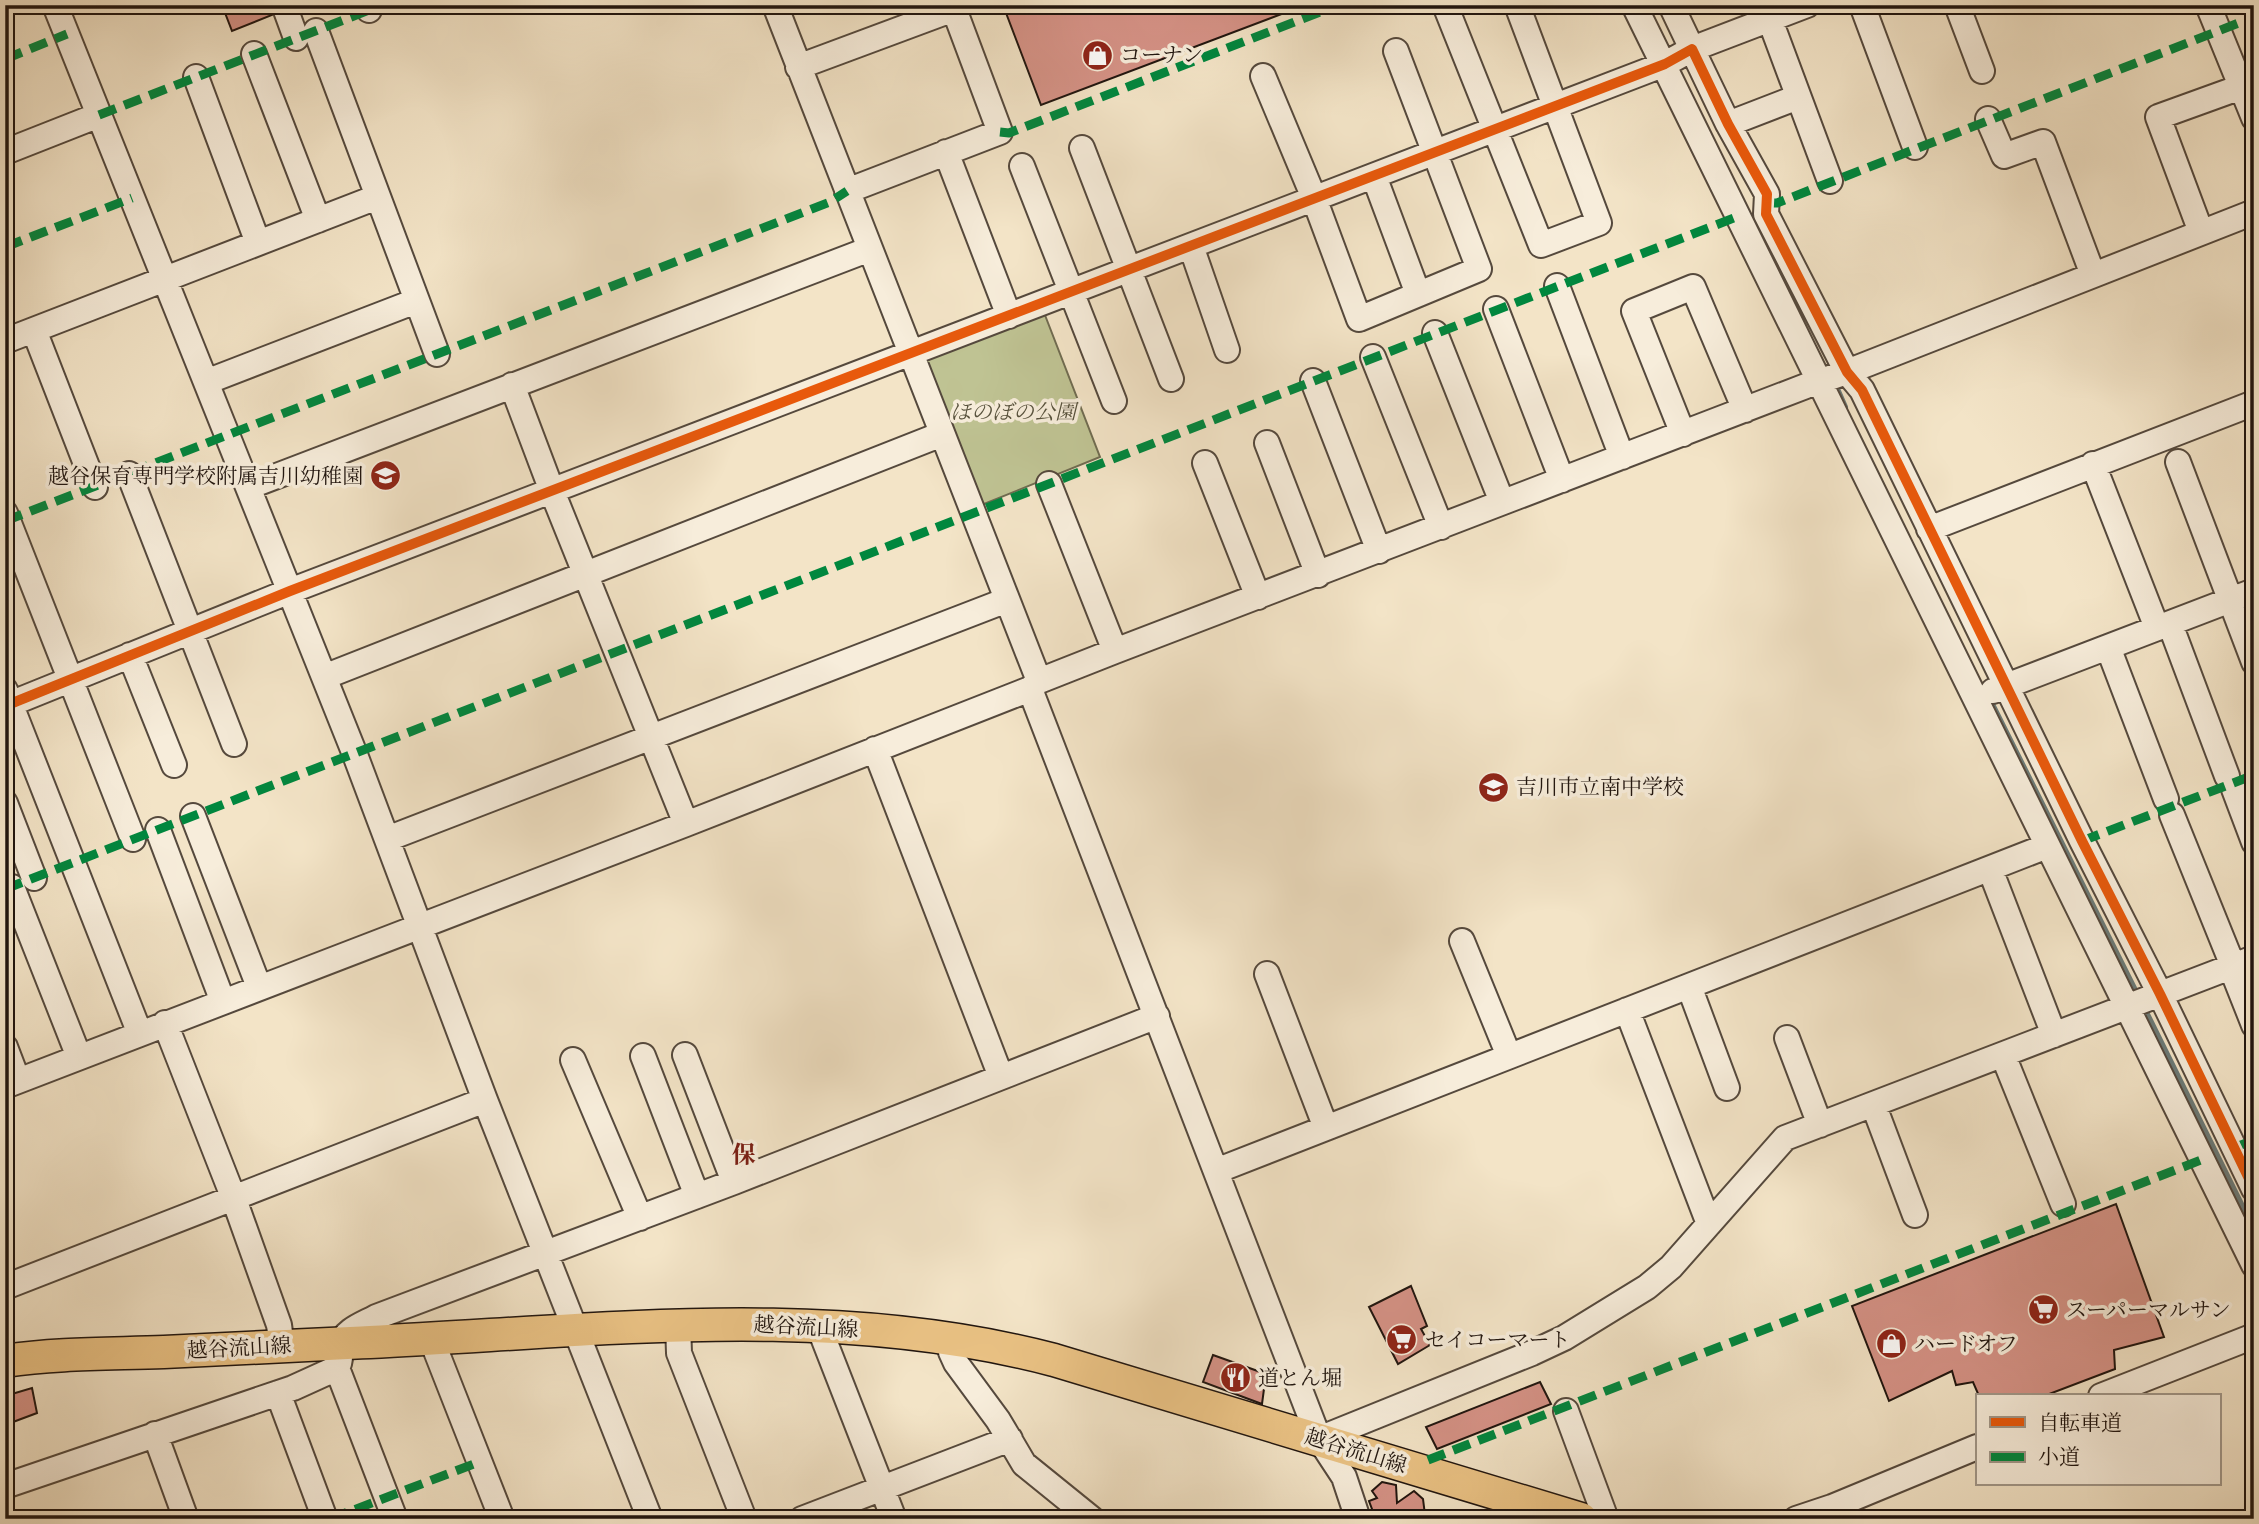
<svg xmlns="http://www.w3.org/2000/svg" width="2259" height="1524" font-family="Alegreya,'Noto Serif JP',serif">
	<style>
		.green { fill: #bfc393; stroke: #706c51; stroke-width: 2 }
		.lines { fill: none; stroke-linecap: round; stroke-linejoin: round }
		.stream { stroke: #6b7a77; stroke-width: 6 }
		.building { fill: #d59286; stroke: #20150f; stroke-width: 2 }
		.minor-casing { stroke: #55493d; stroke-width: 28 }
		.major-casing { stroke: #20150f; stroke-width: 35 }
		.minor { stroke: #f7eddb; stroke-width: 24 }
		.major { stroke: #eac284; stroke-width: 32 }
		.quiet { stroke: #00873e; stroke-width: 9; stroke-dasharray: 18 9; stroke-linecap: butt }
		.cycleway-casing { stroke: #f7eddb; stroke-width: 15 }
		.cycleway { stroke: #e8590c; stroke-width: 10 }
		.labels { text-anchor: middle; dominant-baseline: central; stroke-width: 7; stroke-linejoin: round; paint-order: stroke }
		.poi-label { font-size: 21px; fill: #20150f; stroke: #f7eddb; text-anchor: start }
		.park-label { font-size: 21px; font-style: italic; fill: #58523d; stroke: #f7eddb }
		.street-label { font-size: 21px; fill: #20150f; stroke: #f7eddb }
		.quarter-label { font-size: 24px; font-weight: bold; fill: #7a1f14; stroke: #f7eddb }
	</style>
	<rect width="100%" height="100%" fill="#f3e4c7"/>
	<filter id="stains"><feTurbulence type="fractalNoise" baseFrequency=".00286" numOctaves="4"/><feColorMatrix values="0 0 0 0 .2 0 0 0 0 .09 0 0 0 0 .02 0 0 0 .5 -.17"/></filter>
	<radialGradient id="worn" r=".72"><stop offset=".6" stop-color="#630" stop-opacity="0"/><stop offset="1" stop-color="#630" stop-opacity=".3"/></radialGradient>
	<!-- green -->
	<path class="green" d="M1043,310L1100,457L979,506L924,361Z"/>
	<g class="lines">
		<!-- stream -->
		<path class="stream" d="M1834,382L1845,407
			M1988,696L2138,996
			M2143,1006L2254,1230"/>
	</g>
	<!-- building -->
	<path class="building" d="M222,5H270L272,15L232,31Z
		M1003,5H1300V7L1041,105Z
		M2116,1204L2164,1337L2114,1350L2115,1369L2044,1396H1979L1973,1382L1956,1385L1952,1371L1889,1401L1852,1306Z
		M1411,1286L1427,1326L1421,1329L1430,1345L1398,1364L1369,1307Z
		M1213,1355L1266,1374L1262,1404L1203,1382Z
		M1540,1382L1551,1404L1437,1449L1426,1427Z
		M32,1388L37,1413L5,1425V1396Z
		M1382,1482L1396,1485L1397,1503L1414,1491L1423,1499L1425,1515L1414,1516L1413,1519H1372L1375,1517L1369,1501L1377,1498L1372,1491Z"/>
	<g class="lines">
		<defs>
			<path id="minor" d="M55,5L354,752L485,1100L650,1519
				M284,5L296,38
				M367,5L369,10
				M775,5L1039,681
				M1445,5L1541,245L1599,223L1517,5
				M1634,5L2254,1265
				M1671,5L1692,49L1807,5
				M1862,5L1915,147
				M1957,5L1982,71
				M2208,5L2254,118
				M1770,20L1830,181
				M316,31L437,354
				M254,54L318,220
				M798,67L954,9L1000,132L847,191
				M1263,76L1314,198L1359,319L1479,269L1396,51
				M196,77L258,243
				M1988,119L2004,156L2043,142L2093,275
				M1728,124L1798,97
				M1082,148L1171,379
				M5,152L99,115
				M946,152L1009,316
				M1022,166L1114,401
				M1374,176L1418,294
				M2201,232L2158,117L2241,87
				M1191,246L1227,350
				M1557,286L1622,457
				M1496,309L1562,480
				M34,330L95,487
				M1435,333L1502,502
				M5,341L377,197
				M1373,357L1441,527
				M1313,381L1379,551
				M206,382L416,301
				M512,385L552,491L686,824
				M1683,434L1634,311L1693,287L1745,410
				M1267,443L1318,575
				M2178,462L2254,662
				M1205,463L1258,597
				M2093,464L2157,628
				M129,474L234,744
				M1049,484L1115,651
				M248,487L870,249
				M5,513L133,839
				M1929,529L2254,403
				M2170,624L2227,776
				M2108,647L2166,799
				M130,655L174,765
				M324,677L942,434
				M1030,689L1319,1439L1344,1477L1358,1519
				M5,690L140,1034
				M1993,691L2254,591
				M5,706L290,591L1665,64L1692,49L1728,124L1767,194L1766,214L1847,372L1862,390L2082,841L2160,994L2254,1189
				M875,749L1001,1077
				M2234,789L2254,842
				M5,803L34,878
				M2172,815L2233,966
				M193,816L259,987
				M158,830L223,1002
				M387,839L1007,600
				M1990,869L2054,1035
				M12,887L79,1057
				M1462,941L1509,1056
				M2231,967L2254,1025
				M1267,974L1326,1128
				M1689,986L1727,1088
				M1627,1010L1709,1224
				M165,1023L234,1199L279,1325L282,1347
				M1787,1038L1820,1125
				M5,1047L18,1081
				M685,1055L734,1182
				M2003,1055L2063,1204
				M643,1056L697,1196
				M573,1060L640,1218
				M5,1086L686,824L1030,689L1039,681L1115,651L1806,386L1847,372L2254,212
				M1874,1106L1915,1215
				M1216,1171L2047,846
				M5,1287L485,1100
				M678,1324L679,1353L744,1519
				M819,1327L894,1519
				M436,1339V1351L502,1519
				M952,1339L951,1352L956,1363L998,1420L1024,1464L1092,1519
				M337,1368L395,1519
				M278,1393L325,1519
				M2101,1396L2254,1336
				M1566,1411L1606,1519
				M155,1434L186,1519
				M1319,1439L1532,1353L1564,1338L1647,1287L1671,1267L1785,1138L2254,958
				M5,1486L293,1388L337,1368C342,1360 339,1354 341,1345C344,1330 364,1324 376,1317L734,1182L1157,1016
				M802,1519L1010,1439
				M1796,1519L1832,1507L1977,1447"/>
			<path id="major" d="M5,1361C57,1353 111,1354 164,1352C232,1349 301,1345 370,1342C598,1331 829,1301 1054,1360L1581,1519"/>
		</defs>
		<!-- minor casing -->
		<use href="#minor" class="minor-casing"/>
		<!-- major casing -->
		<use href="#major" class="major-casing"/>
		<!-- minor -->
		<use href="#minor" class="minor"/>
		<!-- major -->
		<use href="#major" class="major"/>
		<!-- quiet -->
		<path class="quiet" d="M5,59L67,34
			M99,115L382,5
			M1000,132L1009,133L1338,5
			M1767,203H1777L2254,17
			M5,247L132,198
			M5,521L830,202L847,191
			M2082,841L2254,775
			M5,889L1739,216
			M2233,1148L2254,1140
			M1428,1460L2201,1160
			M330,1519L479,1462"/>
		<defs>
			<path id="cycleway" d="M5,706L290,591L1665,64L1692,49L1728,124L1767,194L1766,214L1847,372L1862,390L2082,841L2160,994L2254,1189"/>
		</defs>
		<!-- cycleway casing -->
		<use href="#cycleway" class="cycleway-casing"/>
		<!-- cycleway -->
		<use href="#cycleway" class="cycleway"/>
	</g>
	<!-- icons -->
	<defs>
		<symbol id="shop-disc" viewBox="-11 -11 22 22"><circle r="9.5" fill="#8f2418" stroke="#f7eddb"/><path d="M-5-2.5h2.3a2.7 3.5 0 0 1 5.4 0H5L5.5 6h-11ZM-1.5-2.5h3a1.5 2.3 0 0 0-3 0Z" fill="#fff"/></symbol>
		<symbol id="school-disc" viewBox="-11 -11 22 22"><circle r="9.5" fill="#8f2418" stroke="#f7eddb"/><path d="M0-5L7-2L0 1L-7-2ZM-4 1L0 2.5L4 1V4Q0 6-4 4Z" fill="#fff"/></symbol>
		<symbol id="supermarket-disc" viewBox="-11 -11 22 22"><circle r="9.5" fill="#8f2418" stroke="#f7eddb"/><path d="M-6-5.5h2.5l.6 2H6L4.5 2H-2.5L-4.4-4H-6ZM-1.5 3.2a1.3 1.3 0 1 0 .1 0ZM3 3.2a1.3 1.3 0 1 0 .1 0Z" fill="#fff"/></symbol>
		<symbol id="restaurant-disc" viewBox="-11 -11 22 22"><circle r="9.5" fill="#8f2418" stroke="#f7eddb"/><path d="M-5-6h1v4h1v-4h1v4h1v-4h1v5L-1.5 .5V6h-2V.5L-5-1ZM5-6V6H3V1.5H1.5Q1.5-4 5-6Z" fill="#fff"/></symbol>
	</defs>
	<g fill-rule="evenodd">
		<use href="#shop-disc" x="1080" y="38" width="35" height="35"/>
		<use href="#school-disc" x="368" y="458" width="35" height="35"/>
		<use href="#school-disc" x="1476" y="770" width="35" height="35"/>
		<use href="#supermarket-disc" x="2026" y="1292" width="35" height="35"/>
		<use href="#supermarket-disc" x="1384" y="1322" width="35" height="35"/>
		<use href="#shop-disc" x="1874" y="1326" width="35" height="35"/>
		<use href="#restaurant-disc" x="1218" y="1360" width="35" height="35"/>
	</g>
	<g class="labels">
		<!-- poi labels -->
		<g class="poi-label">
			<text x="1120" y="55">コーナン</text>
			<text x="363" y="476" text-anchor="end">越谷保育専門学校附属吉川幼稚園</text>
			<text x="1516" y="787">吉川市立南中学校</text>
			<text x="2066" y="1310">スーパーマルサン</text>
			<text x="1425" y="1340">セイコーマート</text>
			<text x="1914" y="1344">ハードオフ</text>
			<text x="1258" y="1378">道とん堀</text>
		</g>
		<!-- park labels -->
		<g class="park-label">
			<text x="1013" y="412">ほのぼの公園</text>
		</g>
		<!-- street labels -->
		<g class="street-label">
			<text transform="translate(806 1327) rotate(3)">越谷流山線</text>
			<text transform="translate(239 1348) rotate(-3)">越谷流山線</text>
			<text transform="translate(1356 1451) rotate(17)">越谷流山線</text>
		</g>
		<!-- quarter labels -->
		<g class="quarter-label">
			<text x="744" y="1155">保</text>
		</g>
	</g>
	<!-- margin -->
	<rect width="2259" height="1524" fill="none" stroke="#f3e4c7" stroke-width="28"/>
	<rect x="7" y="7" width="2245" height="1510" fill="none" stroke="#20150f" stroke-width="3.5"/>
	<rect x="14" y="14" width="2231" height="1496" fill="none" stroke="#20150f" stroke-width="2"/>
	<!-- legend -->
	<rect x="1976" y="1394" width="245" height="91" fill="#f7eddb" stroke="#a19789" stroke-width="2"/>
	<rect x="1990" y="1417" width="35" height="10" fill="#e8590c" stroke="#a19789" stroke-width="2"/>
	<text x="2038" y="1430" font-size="21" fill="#20150f">自転車道</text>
	<rect x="1990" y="1452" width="35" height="10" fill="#00873e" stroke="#a19789" stroke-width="2"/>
	<text x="2038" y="1464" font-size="21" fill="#20150f">小道</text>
	<rect width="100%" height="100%" filter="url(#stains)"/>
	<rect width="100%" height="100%" fill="url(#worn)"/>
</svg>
